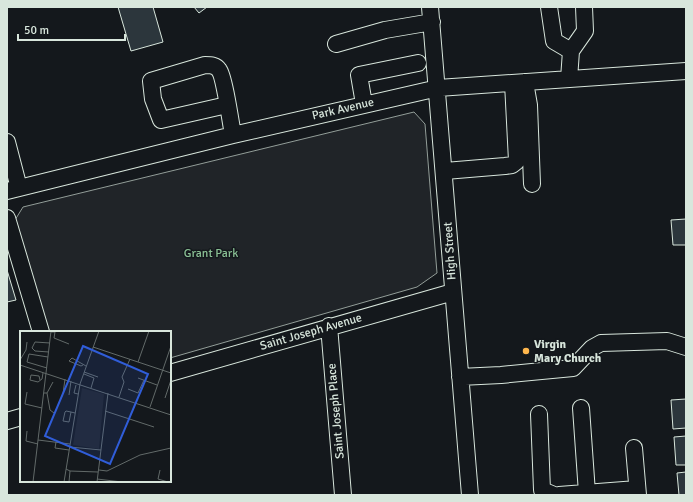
<svg xmlns="http://www.w3.org/2000/svg" width="693" height="502" font-family="Signika,sans-serif">
	<style>
		.green { fill: #202428; stroke: #939e99 }
		.building { fill: #2c363c; stroke: #d8e6dc }
		.lines { fill: none; stroke-linecap: round; stroke-linejoin: round }
		.minor-casing { stroke: #d8e6dc; stroke-width: 18 }
		.minor { stroke: #14181c; stroke-width: 16 }
		.poi-dot { fill: #ffb74d; stroke: #14181c; stroke-width: 1.5 }
		.labels { text-anchor: middle; dominant-baseline: central; stroke-width: 3; stroke-linejoin: round; paint-order: stroke }
		.street-label { font-size: 12px; fill: #d8e6dc; stroke: #14181c }
		.park-label { font-size: 12px; fill: #8ac095; stroke: #14181c }
		.poi-label { font-size: 12px; font-weight: bold; fill: #d8e6dc; stroke: #14181c; text-anchor: start }
		.inset-road { fill: none; stroke: #626a69; stroke-width: 1 }
		.view { fill: #305dd8; fill-opacity: 0.15; stroke: #305dd8; stroke-width: 2 }
		.inset-edge { fill: none; stroke: #d8e6dc; stroke-width: 2 }
	</style>
	<rect width="100%" height="100%" fill="#14181c"/>
	<!-- green -->
	<path class="green" d="M414,112L425,124L437,273L417,287L170,358V332H47L15,220L23,207Z"/>
	<!-- building -->
	<path class="building" d="M118,7H153L163,42L131,51Z
		M194,7H207L199,13Z
		M686,219V245H673L671,220Z
		M7,270L16,300L7,302Z
		M686,399V428L673,429L671,400Z
		M686,436V465H676L674,437Z
		M686,472V495H679L677,473Z"/>
	<g class="lines">
		<defs>
			<path id="minor" d="M430,7L470,495
				M549,7L554,41L571,51
				M336,44L385,30L432,22
				M569,79L571,51L585,31L584,7
				M525,82L529,105L532,184
				M364,104L359,75L418,63
				M227,105L161,120L153,99L151,81L205,65C211,65 216,65 219,70C224,76 231,124 233,135
				M7,142L19,188
				M445,171L505,166L512,165L517,161L513,83
				M7,191L233,135L438,88L686,71
				M7,218L41,332
				M329,326L343,495
				M170,373L453,292
				M460,377L501,375L573,368L592,348L601,343L667,341L686,347
				M581,408L587,493
				M539,414L542,490L554,495
				M7,421L21,417
				M634,448L638,495
				M559,495L637,489"/>
		</defs>
		<!-- minor casing -->
		<use href="#minor" class="minor-casing"/>
		<!-- minor -->
		<use href="#minor" class="minor"/>
	</g>
	<!-- markers -->
	<circle class="poi-dot" cx="526" cy="351" r="4"/>
	<g class="labels">
		<!-- street labels -->
		<g class="street-label">
			<text transform="translate(343 109) rotate(-13)">Park Avenue</text>
			<text transform="translate(450 251) rotate(-94)">High Street</text>
			<text transform="translate(311 332) rotate(-16)">Saint Joseph Avenue</text>
			<text transform="translate(336 411) rotate(-95)">Saint Joseph Place</text>
		</g>
		<!-- park labels -->
		<g class="park-label">
			<text x="211" y="253">Grant Park</text>
		</g>
		<!-- poi labels -->
		<g class="poi-label">
			<text x="534" y="344">Virgin<tspan x="534" dy="14">Mary Church</tspan></text>
		</g>
	</g>
	<!-- overview -->
	<g transform="translate(20 331)">
		<rect width="151" height="151" fill="#14181c"/>
		<path d="M62,57L84,63L79,118L53,114Z" fill="#202428"/>
		<path class="inset-road" d="M31,1H35L34,7L49,13M73,16L151,42M29,21L15,20L12,17L15,11L30,12M0,29L6,19L7,11M118,31L129,0M0,34L151,84M63,34L61,35L49,30L52,27L66,35M27,37L7,31L9,23L28,26M64,41L78,46M64,43L74,47L71,57M118,47L137,54M20,49L19,45L11,44L10,49L18,51L22,48L23,42M56,54L54,62L58,63M108,58L118,62L124,49M7,61L5,73L22,77M24,62H27L30,79L34,82M27,62L33,51M43,63L45,48M49,64L51,50M99,66L104,51L102,46L110,28M145,67L151,49M130,76L151,15M85,80L134,96M51,81L49,91L43,90L45,81L46,80L51,81L55,82M7,100L6,110L18,113M18,109L50,113M36,111L35,117L49,119M50,116L81,119M46,138L50,140L49,151M79,139L87,140L120,124L151,117M140,139L138,148L148,151M50,140L78,141M77,148L102,151M13,151L31,0M44,151L60,53L79,0M77,151L88,62"/>
		<path class="view" d="M63,15L128,43L90,133L25,105Z"/>
		<rect width="151" height="151" class="inset-edge"/>
	</g>
	<!-- border -->
	<rect width="693" height="502" fill="none" stroke="#d8e6dc" stroke-width="16"/>
	<!-- scale -->
	<path d="M18 34v6h107v-6" fill="none" stroke="#d8e6dc" stroke-width="2"/>
	<text x="24" y="34" font-size="12" fill="#d8e6dc" stroke="#14181c" stroke-width="3" paint-order="stroke">50 m</text>
</svg>
